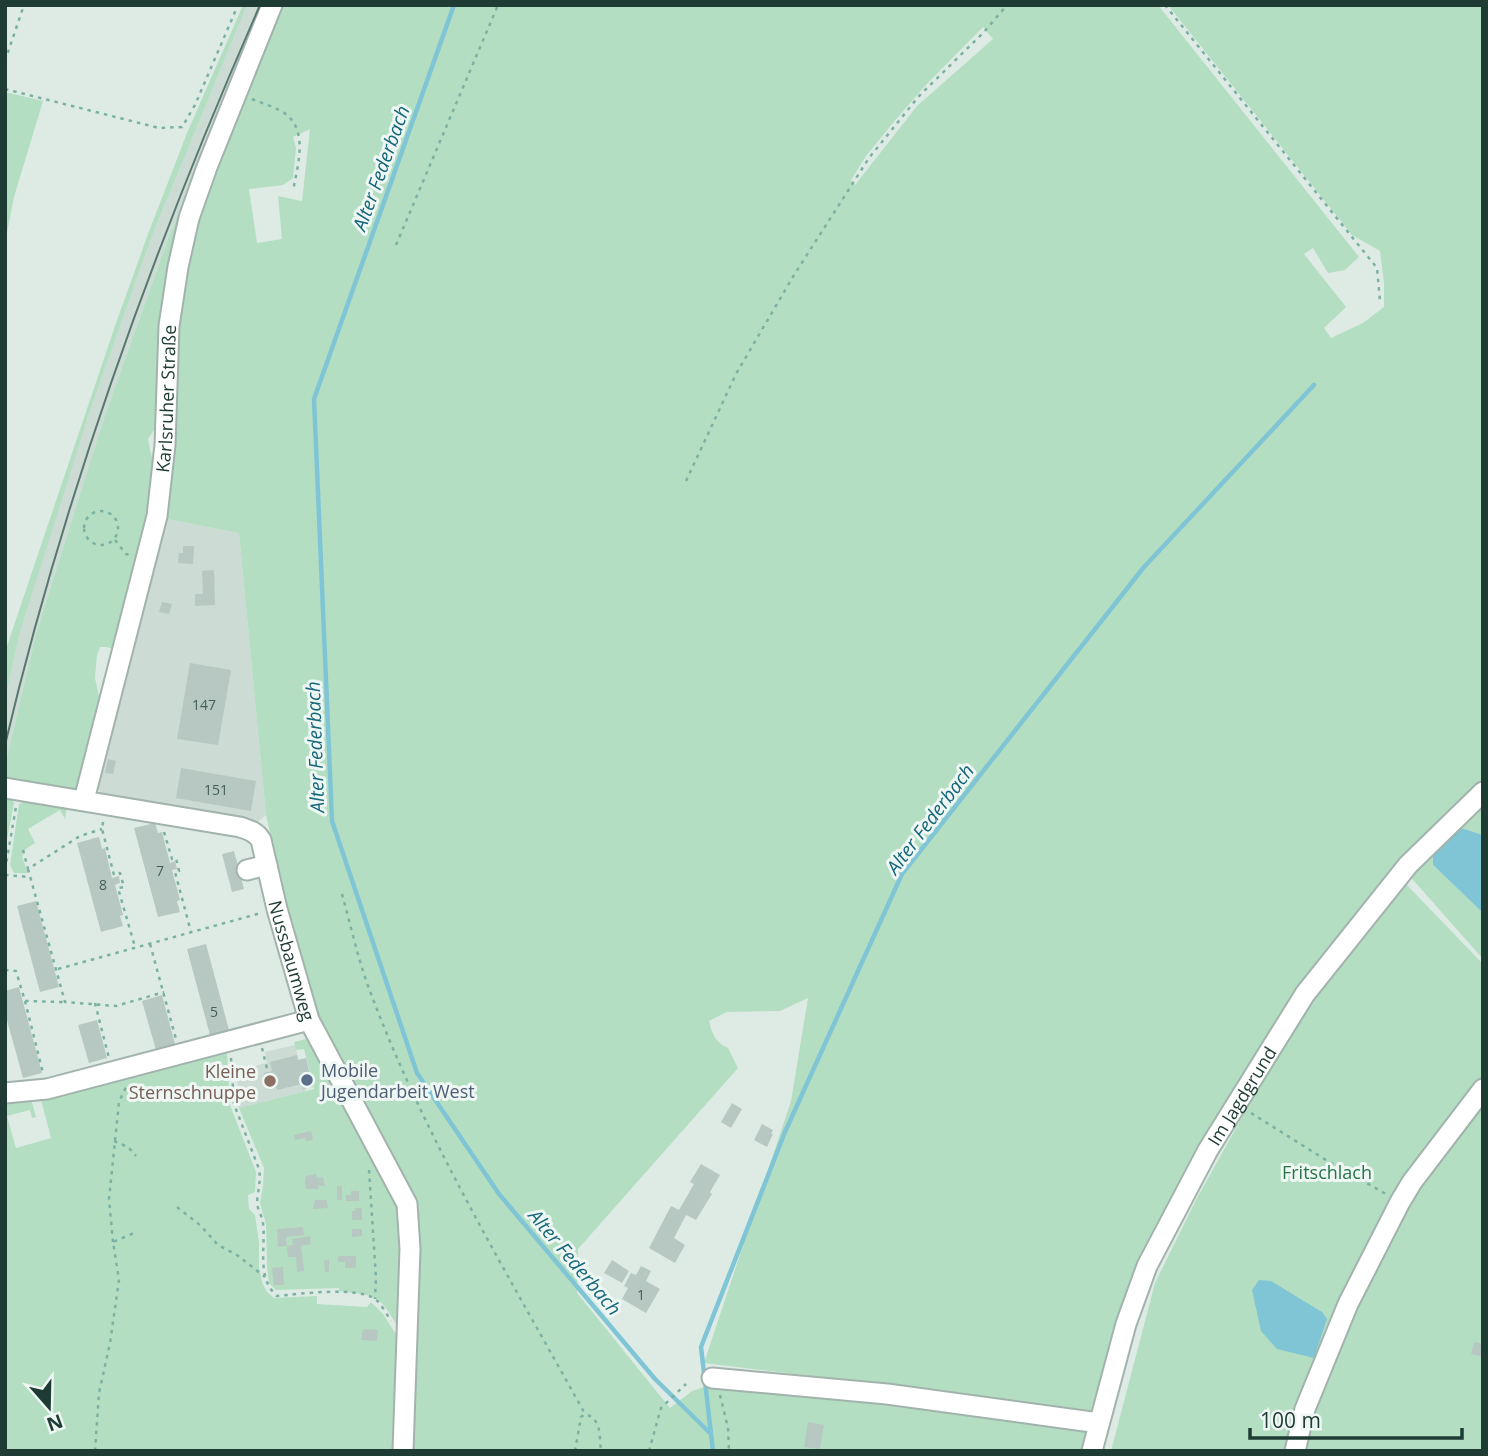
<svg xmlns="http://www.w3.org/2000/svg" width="1488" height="1456" font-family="'Open Sans',sans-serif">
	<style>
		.built { fill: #ccdbd4 }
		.green { fill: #b4dec1; fill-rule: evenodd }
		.water { fill: #80c5d5 }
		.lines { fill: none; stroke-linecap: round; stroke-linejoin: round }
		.stream { stroke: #80c5d5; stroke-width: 4.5 }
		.building { fill: #b6c8c1 }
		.minor-casing { stroke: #a1b3ac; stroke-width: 23 }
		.path { stroke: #7bb1a2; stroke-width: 2.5; stroke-dasharray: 3.5 5; stroke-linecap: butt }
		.minor { stroke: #fff; stroke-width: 19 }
		.tram { stroke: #587770; stroke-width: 2 }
		.service-dot { fill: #5c6f8a; stroke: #eef7f3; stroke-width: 2.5 }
		.education-dot { fill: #8d6e63; stroke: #eef7f3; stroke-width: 2.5 }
		.labels { text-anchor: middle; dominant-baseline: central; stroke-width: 6; stroke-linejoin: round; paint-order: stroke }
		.number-label { font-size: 14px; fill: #445e57 }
		.street-label { font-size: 18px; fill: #1e3b34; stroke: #eef7f3 }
		.service-label { font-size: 18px; fill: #4e5e75; stroke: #eef7f3; text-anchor: start }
		.education-label { font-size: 18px; fill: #785e54; stroke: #eef7f3; text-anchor: end }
		.park-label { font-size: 18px; fill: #267547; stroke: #eef7f3 }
		.water-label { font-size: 19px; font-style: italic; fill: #14667b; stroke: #eef7f3 }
	</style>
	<rect width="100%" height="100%" fill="#deebe5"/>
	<!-- built -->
	<path class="built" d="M247,5H264L168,239L104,418L36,634L5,766V700L20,632L56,515L89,414L152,236Z
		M162,518L239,533L266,815L257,823L107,799L93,784Z
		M295,1045L306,1091L239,1108L237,1070L267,1063L265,1052Z"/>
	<!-- green -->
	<path class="green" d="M243,5H247L152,236L89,414L20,632L5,700V652L116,323L148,234L187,133Z
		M264,5L207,155L160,411L156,427L148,439L151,454L157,468L151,517L114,649L106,647H100L97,655L95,678L102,710L81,785L73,791L5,780V766L36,634L104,418L168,239Z
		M277,5H1158L1359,257L1345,270L1328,273L1313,248L1304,254L1346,307L1324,328L1331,338L1363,323L1384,307V283L1380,251L1352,235L1168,5H1483V835L1455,826L1433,865L1483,913V959L1399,864L1209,1130L1095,1411L704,1363L791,1101L808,998L780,1011L727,1012L709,1021C712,1034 716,1043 728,1048L738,1068L578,1249L577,1293L670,1408L692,1391L713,1384L1089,1424L1083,1451H414L419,1227L417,1203L316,1018L289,916L266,815L239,533L162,518L175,331L196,213ZM983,27L993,39L917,106L855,185L851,180L866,156L893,123L923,88ZM310,129L302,201L278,196L282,239L257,243L249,189L283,185L293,178L296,148L293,137Z
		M5,92L43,101L14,197L5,243Z
		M5,798L11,799L14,803L5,850Z
		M25,801L67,806L65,819L60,810L28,829L35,843C17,854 22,855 28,873H14L10,865L19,804Z
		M1404,882L1483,964V1451H1111L1155,1283L1196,1200L1301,1011Z
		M315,1037L403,1204L399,1329C379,1294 378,1296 339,1291V1288L276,1290L269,1283L267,1267L266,1224L260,1203L263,1186L264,1168L239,1108L314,1089L304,1049L296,1050L294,1042Z
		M224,1050L227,1052L230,1105L256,1172L255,1192L248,1195L249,1209L255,1215L259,1242V1267L262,1282L267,1292L274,1298L317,1296V1304L367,1307L371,1302L383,1314L399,1339L401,1451H5V1099H31L36,1117L32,1118L30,1110L7,1116L16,1148L51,1138L40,1096Z"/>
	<!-- water -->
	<path class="water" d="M1455,826L1483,835V913L1433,865V847Z
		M1259,1280L1271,1281L1322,1312L1327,1319L1314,1358L1277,1349L1261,1331L1252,1290Z"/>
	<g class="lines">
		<!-- stream -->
		<path class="stream" d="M454,5L314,399L332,821L417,1073L499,1194L655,1379L711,1434
			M713,1451L701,1347L785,1132L902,874L1144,567L1314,385"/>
	</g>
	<!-- building -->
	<path class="building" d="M183,546H194L193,564L178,563L179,553H183Z
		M214,570L215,605L195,606V594H203L202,571Z
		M162,602L172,604L169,614L159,612Z
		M190,663L231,670L218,745L177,739Z
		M108,759L116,761L113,774L105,773Z
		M181,768L256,781L251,811L176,798Z
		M155,823L158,833L162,832L170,863L175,861L177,869L172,870L180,900L177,901L180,912L158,917L134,828Z
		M99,837L102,849L105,848L112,878L119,876L120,883L115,885L123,915L120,916L123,926L101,932L77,843Z
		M234,851L244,889L232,892L222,854Z
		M36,901L59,987L40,992L17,906Z
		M206,944L229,1030L210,1035L187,949Z
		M19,987L42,1073L23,1078L5,1013V991Z
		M162,995L175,1044L156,1050L142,1001Z
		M97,1020L107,1058L89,1063L78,1025Z
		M297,1055L298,1060L306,1058L313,1087L303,1089L301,1084L277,1090L276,1087L268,1090L264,1073L272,1071L270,1062Z
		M732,1103L742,1109L731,1128L721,1122Z
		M762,1124L773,1130L771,1134H773L767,1147L754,1140Z
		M311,1131L313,1140L306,1141L305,1138L295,1140L294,1135Z
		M701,1164L720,1175L710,1192L712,1194L696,1220L686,1215L674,1238L685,1245L675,1263L649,1248L671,1206L679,1210L694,1184L690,1182Z
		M316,1174L317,1178L323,1177L325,1186H318L319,1189H306L305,1182L306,1176Z
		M337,1186H342V1200H337Z
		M351,1191H359V1201H346V1195H351Z
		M315,1200H327L328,1208L313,1209Z
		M355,1208H362V1220H352V1211H355Z
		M303,1227L304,1235L286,1237L287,1246L278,1247L277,1229Z
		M352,1229H362V1236L352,1237Z
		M310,1236L311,1244L301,1246L304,1271L297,1272L296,1257H288L287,1246L293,1245L292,1239Z
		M338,1256H356V1268H345V1262H338Z
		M324,1260H329V1272H325Z
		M612,1260L629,1271L622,1283L604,1273Z
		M641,1266L651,1271L646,1281L660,1289L646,1313L622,1299L628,1288L624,1286L631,1273L636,1275Z
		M283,1267L284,1285H274L272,1268Z
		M363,1329L378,1330L377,1341L361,1340Z
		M1474,1342L1483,1344V1357L1471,1354Z
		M808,1422L824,1425L820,1449L804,1447Z"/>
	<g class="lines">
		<defs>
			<g id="minor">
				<path id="s1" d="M5,788L240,827C249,830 256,832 261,840L277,909L309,1020L407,1204L410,1249L403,1451"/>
				<path id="s2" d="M84,800L157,516L165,445L169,326L178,267L189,218L207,167L272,5"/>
				<path d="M247,870L267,865"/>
				<path d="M5,1093L47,1089L309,1020"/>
				<path d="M712,1378L887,1394L1099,1423"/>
				<path id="s3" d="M1092,1451L1126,1324L1147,1266L1208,1150L1305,994L1408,865L1483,792"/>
				<path d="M1295,1451L1305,1409L1348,1304L1400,1202L1412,1182L1483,1089"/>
			</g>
		</defs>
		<!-- minor casing -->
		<use href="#minor" class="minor-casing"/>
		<!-- path -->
		<path class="path" d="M1165,5L1377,268L1380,301
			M5,61L24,5
			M5,89L159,128L182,127L195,105L238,5
			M252,99C263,104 280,108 288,116C308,134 297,168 293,191
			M396,245L498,5
			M686,481L736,374L794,275L869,158L919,96L984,32L1007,5
			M84 528a17 17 0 1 1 34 0a17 17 0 1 1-34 0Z
			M115,540L126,554L130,555
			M103,822L102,829L114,875L120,873L124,887L118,888L135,947
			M164,832L172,859L176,858L179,871L175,872L191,932
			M23,850L28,869L80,836L102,829
			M28,869L65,1002L116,1006L164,992
			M5,870L16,807
			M5,875L30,877
			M342,894C351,926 358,960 370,991C425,1139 509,1276 585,1414
			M150,944L176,1039
			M58,969L261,913
			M5,970L16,971L25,1001L63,1002
			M25,1001L43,1073
			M95,1003L109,1058
			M262,1048L270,1081L275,1080
			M231,1058L234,1104L259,1169C261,1181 258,1190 257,1202C257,1209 262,1215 263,1223C266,1247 256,1278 277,1296C299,1294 357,1286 375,1299C380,1302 388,1316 391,1321
			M1251,1113L1326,1160L1386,1194
			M114,1141L128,1147L136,1156
			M369,1170L376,1278L375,1299
			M177,1207L200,1225L218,1245L237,1255L265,1277
			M113,1242L109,1199L119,1102L126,1087
			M720,1395L728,1428L729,1451
			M95,1451L99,1393L110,1343L119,1280L113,1242L134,1233
			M575,1451L581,1417L585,1414C602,1419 599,1435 601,1451
			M649,1451L661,1408L686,1384"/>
		<!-- minor -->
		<use href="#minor" class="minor"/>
		<!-- tram -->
		<path class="tram" d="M5,745C65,491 155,244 260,5"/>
	</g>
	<!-- markers -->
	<circle class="service-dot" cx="307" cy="1080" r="7"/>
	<circle class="education-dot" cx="270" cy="1081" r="7"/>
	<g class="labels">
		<!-- number labels -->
		<g class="number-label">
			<text x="204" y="704">147</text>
			<text x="216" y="789">151</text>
			<text x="160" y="870">7</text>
			<text x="103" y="884">8</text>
			<text x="214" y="1011">5</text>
			<text x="641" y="1294">1</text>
		</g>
		<!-- street labels -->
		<g class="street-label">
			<text stroke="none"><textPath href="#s2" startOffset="411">Karlsruher Straße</textPath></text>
			<text stroke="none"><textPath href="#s1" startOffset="388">Nussbaumweg</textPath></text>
			<text stroke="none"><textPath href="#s3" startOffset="388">Im Jagdgrund</textPath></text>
		</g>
		<!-- service labels -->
		<g class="service-label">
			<text x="321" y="1070">Mobile<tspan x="321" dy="21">Jugendarbeit West</tspan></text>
		</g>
		<!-- education labels -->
		<g class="education-label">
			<text x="256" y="1071">Kleine<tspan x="256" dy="21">Sternschnuppe</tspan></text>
		</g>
		<!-- park labels -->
		<g class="park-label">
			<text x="1327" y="1172">Fritschlach</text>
		</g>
		<!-- water labels -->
		<g class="water-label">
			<text transform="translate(381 168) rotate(-70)">Alter Federbach</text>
			<text transform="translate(315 747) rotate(-92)">Alter Federbach</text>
			<text transform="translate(930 819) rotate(-53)">Alter Federbach</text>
			<text transform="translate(575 1262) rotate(50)">Alter Federbach</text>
		</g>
	</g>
	<!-- border -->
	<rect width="1488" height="1456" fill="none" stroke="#1e3b34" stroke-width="14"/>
	<!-- north arrow -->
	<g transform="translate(49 1407) rotate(160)" stroke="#eef7f3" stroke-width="5" paint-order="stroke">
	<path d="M0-5L12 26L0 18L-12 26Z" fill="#1e3b34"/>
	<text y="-10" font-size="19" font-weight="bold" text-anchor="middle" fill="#1e3b34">N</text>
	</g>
	<!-- scale -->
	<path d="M1250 1428v10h212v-10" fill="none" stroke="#1e3b34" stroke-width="3.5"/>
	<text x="1260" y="1428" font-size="21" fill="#1e3b34" stroke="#eef7f3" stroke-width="5" paint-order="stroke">100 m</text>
</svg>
